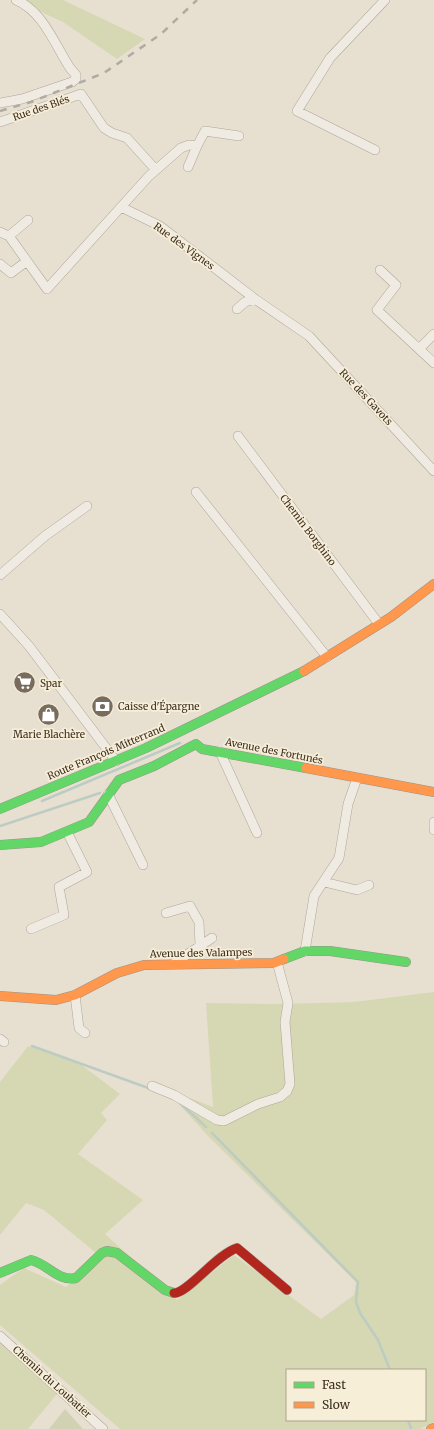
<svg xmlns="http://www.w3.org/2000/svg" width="434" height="1429" font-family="Merriweather,serif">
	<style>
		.green { fill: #d6d7b3; fill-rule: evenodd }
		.cemetery { fill: #d1d1b3 }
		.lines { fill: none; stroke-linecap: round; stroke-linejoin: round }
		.stream { stroke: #bcccc2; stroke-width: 2.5 }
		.street-casing { stroke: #ada599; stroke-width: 10 }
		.fast-casing { stroke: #9c958a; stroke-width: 10 }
		.slow-casing { stroke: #9c958a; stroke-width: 10 }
		.jam-casing { stroke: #9c958a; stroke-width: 10 }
		.street { stroke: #efebe3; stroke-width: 9 }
		.fast { stroke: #63d668; stroke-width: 9 }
		.slow { stroke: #ff974d; stroke-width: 9 }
		.jam { stroke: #b3261e; stroke-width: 9 }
		.rail { stroke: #afaaa2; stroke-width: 2.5; stroke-dasharray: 7 7; stroke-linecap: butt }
		.labels { text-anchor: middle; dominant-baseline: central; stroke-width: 3.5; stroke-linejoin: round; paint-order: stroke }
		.street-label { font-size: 10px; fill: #3d2e20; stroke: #f7eed8 }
		.poi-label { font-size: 10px; fill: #3d2e20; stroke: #f7eed8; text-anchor: start }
	</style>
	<rect width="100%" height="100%" fill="#e7e0d1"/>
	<!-- green -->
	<path class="green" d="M15,0H63L145,39L117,59L63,22Z
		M434,992V1422L420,1429H120L0,1325V1285L24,1268L66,1287L102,1258L44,1210L26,1203L0,1235V1082L28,1046L76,1061L120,1094L101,1113L107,1120L78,1154L143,1200L105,1234L177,1300L234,1255L321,1319L354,1295L356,1282L209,1137L177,1102L151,1083L213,1107L206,1003L279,1004L354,1002ZM287,1370H425V1420H287Z
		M0,1342L57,1394L28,1429H0Z"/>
	<!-- cemetery -->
	<path class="cemetery" d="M65,1409L83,1429H49Z"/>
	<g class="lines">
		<!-- stream -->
		<path class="stream" d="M42,801L180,743
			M0,826L100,793
			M32,1046L151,1089
			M180,1103L206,1127
			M212,1133L358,1282L356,1302L360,1313L378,1340L390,1370
			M408,1420L411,1428"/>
		<defs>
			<path id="street" d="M0,103L22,99L72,82L76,79V75L70,68C55,45 43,11 16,0
				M0,122L81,94L104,128L112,133L127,138L156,170
				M375,150L297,111L330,58L385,0
				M188,167L197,146
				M121,207L149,176L181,148L189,145L197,146L205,131L239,136
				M0,232L9,236L47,289L121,207L160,226L255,299
				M9,236L28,220
				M0,264L11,273L27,261
				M380,270L396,285L377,310L434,363
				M237,309L245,302L255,299L309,336L434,471
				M419,349L434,334
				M238,436L379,624
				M196,492L327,657
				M0,575L45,536L87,506
				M0,614L29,646L116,761
				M220,752L257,833
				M108,794L143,865
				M434,822V830
				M324,882L357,890L369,885
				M166,913L190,906L199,922L200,946
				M31,929L64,915L59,887L87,872L67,832
				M305,951L314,896L339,858L348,804L357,778
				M173,964L212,938
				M75,995L79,1028L85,1033
				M0,1039L4,1042
				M152,1086L174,1095L217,1120L224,1121L258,1104L280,1097L287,1091L290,1084L285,1022L288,1003L277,962
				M0,1336L103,1429"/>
			<path id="fast" d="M0,809L146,748L304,671
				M0,845L41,842L89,822L119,780L154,766L196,744L202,749L306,768
				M284,959L305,951H330L406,962
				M0,1273L31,1260C48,1264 58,1282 76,1278L102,1253L107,1251L117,1253L165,1290L174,1293"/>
			<path id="slow" d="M304,671L391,617L434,584
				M306,768L434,792
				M0,996L56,1000L75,995L117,973L144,965L274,963L284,959
				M431,1429L434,1428"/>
			<path id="jam" d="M174,1293C187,1294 217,1254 237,1248L287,1290"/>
		</defs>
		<!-- street casing -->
		<use href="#street" class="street-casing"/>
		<!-- fast casing -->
		<use href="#fast" class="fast-casing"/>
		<!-- slow casing -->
		<use href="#slow" class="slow-casing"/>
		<!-- jam casing -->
		<use href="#jam" class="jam-casing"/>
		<!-- street -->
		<use href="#street" class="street"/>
		<!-- fast -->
		<use href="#fast" class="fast"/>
		<!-- slow -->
		<use href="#slow" class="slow"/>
		<!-- jam -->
		<use href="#jam" class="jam"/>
		<!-- rail -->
		<path class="rail" d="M0,111L31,102L104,73L161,34L197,0"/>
	</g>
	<!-- icons -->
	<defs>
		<symbol id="supermarket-disc" viewBox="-11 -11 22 22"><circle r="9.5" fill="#786c5e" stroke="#f7eed8"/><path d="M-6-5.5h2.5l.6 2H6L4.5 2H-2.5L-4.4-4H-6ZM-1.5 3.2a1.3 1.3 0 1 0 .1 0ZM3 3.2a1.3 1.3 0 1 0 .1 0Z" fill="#fff"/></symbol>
		<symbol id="bank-disc" viewBox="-11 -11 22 22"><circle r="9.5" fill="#786c5e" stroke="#f7eed8"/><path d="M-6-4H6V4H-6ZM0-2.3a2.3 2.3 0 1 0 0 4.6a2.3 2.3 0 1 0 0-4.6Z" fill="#fff"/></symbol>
		<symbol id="shop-disc" viewBox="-11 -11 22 22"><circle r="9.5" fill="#786c5e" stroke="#f7eed8"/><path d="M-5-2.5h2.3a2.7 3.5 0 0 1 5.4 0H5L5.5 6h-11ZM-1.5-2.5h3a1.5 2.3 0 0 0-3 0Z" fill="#fff"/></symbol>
	</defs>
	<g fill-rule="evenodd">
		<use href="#supermarket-disc" x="12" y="670" width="25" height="25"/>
		<use href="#bank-disc" x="90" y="694" width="25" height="25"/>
		<use href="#shop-disc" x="36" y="702" width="25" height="25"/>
	</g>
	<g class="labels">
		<!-- street labels -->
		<g class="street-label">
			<text transform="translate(41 108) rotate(-19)">Rue des Blés</text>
			<text transform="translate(184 246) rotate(36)">Rue des Vignes</text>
			<text transform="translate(366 397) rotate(47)">Rue des Gavots</text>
			<text transform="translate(308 530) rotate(53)">Chemin Borghino</text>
			<text transform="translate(274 751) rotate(11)">Avenue des Fortunés</text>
			<text transform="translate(106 752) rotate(-23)">Route François Mitterrand</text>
			<text transform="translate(201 953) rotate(-1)">Avenue des Valampes</text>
			<text transform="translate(52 1382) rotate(42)">Chemin du Loubatier</text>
		</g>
		<!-- poi labels -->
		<g class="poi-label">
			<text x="40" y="683">Spar</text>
			<text x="118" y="706">Caisse d'Épargne</text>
			<text x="49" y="734" text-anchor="middle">Marie Blachère</text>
		</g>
	</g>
	<!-- legend -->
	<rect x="286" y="1369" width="140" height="52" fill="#f7eed8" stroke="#ada18e"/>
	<rect x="294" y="1382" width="20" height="6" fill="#63d668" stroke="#ada18e"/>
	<text x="322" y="1389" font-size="12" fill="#3d2e20">Fast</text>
	<rect x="294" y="1402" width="20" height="6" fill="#ff974d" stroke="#ada18e"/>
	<text x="322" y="1409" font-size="12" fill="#3d2e20">Slow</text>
</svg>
